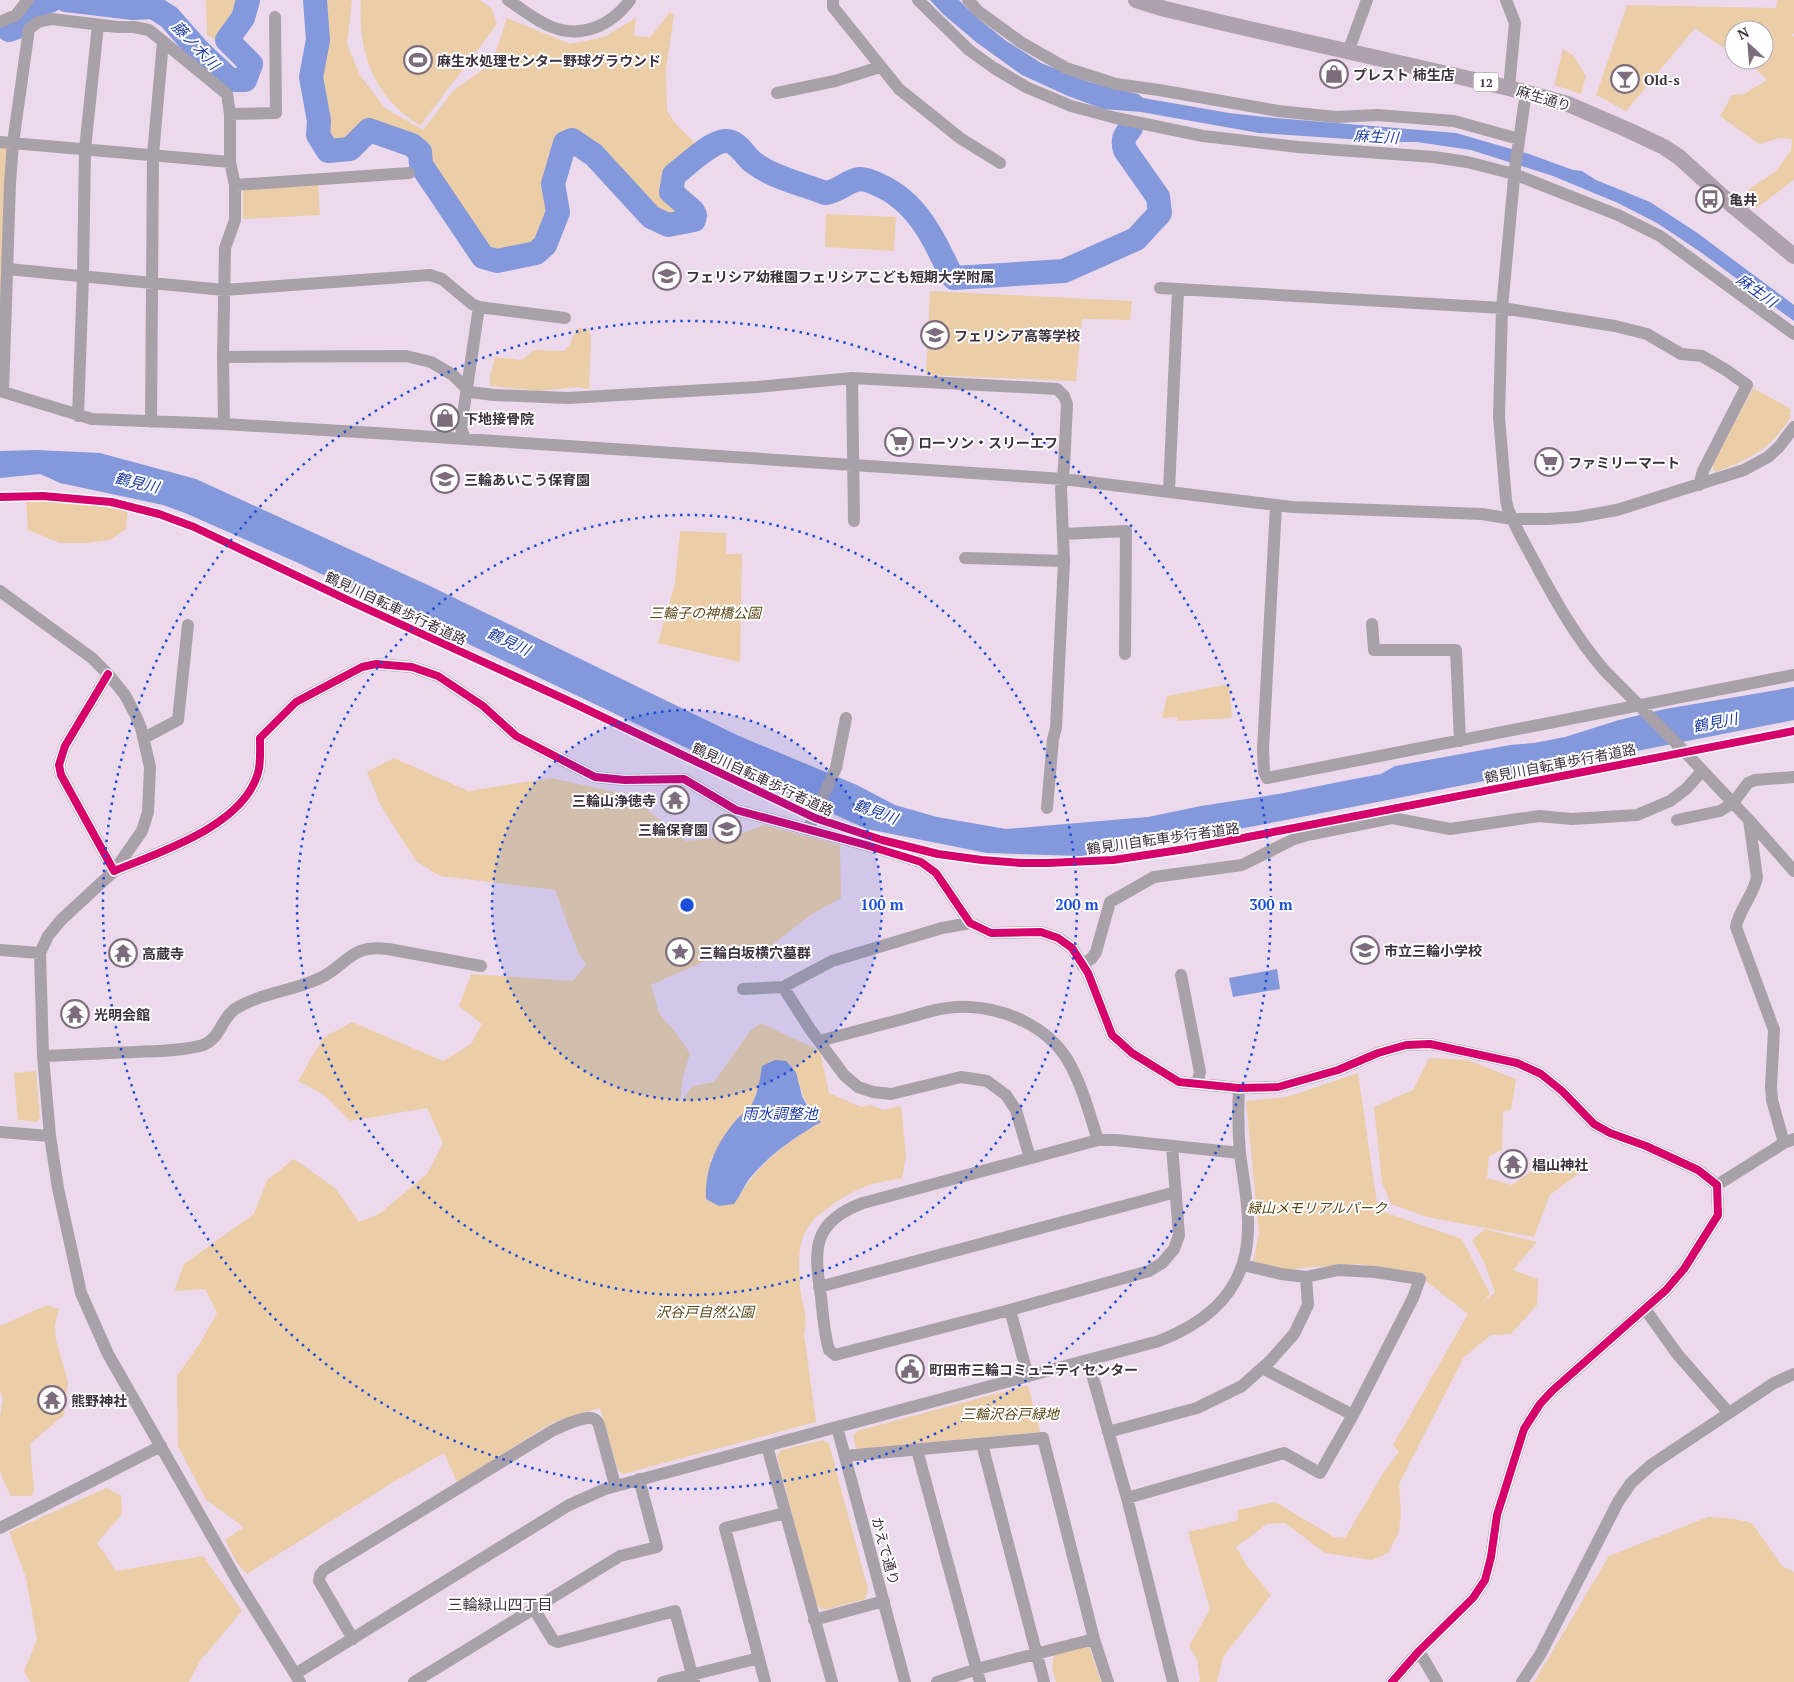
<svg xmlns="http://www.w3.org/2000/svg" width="1794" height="1682" font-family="'PT Serif','Noto Sans JP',serif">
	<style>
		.green { fill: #ebcea8; fill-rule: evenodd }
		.water { fill: #8498dc }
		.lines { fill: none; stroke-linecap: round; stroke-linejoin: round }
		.stream { stroke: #8498dc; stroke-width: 4 }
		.river { stroke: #8498dc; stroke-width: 24 }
		.minor { stroke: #a9a1a9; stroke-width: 12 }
		.major { stroke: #afa2af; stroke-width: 16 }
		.cycleway-casing { stroke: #fff; stroke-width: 11 }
		.cycleway { stroke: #d6006c; stroke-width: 8 }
		.ring { fill: none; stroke: #1d4ed8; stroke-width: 2.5; stroke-dasharray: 2.5 5 }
		.labels { text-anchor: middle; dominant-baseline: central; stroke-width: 4; stroke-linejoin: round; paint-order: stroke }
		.shield { fill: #fff; stroke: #797079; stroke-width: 1 }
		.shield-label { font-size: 12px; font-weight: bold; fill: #3f3240 }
		.poi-label { font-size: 14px; font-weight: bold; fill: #3f3240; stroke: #fff; text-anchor: start }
		.street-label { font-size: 14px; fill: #3f3240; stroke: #fff }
		.park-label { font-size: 14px; font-style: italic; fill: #5b4718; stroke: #fff }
		.water-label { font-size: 15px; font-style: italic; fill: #1e3da6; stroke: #fff }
		.neighbourhood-label { font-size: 15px; fill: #3f3240; stroke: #fff }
		.centre { fill: #1d4ed8; stroke: #fff; stroke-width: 2.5 }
		.ring-label { font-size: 15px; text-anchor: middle; font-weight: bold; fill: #1d4ed8; stroke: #fff; stroke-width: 4; stroke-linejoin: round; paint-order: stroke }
	</style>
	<rect width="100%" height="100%" fill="#ecd9ec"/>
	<!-- green -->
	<path class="green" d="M206,0H238L218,41L207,35Z
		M316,0H352L347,44L360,75L385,108L423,130L453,91L492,63L507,18L570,44L604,37L636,18L634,36L650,37L670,12L674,15L666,69L667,110L674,122L697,145L672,166L663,184L669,200L682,207L688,214L678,220H662L648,209L642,200L641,189C613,188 604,170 591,149C588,144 584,137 578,134C575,132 567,133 563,133L554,146L547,166L544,200L547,219L541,238L535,246L516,253L486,255L466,240L451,222L438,184V174L427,168L425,149L405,144L364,129L352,144H334L327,132L323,99L317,78L322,50Z
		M361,0H480L492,9L497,24L420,126C412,120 403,114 396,107C367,78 358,39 361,0Z
		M1777,0H1794V33L1792,35L1794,37V180L1755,209L1745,192L1775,172L1791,151L1792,139L1780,138L1759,144L1720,116L1732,95L1744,94L1767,80L1746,60H1764V30H1734V46L1722,47L1695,28L1626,111L1596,95L1627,5L1776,8Z
		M1563,49L1574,56L1586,76L1581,94L1554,85Z
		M0,147L9,148L0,359Z
		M318,185L320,215L243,219V190Z
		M826,214L896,217L894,251L825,247Z
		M930,291L1132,301L1130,320L1082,319L1076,381L926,375Z
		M577,328L589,329L591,338L589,389L578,387L539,391L490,386V376L495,357L522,360L534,350L564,351L570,344Z
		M1753,388L1791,409L1789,414L1791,416C1774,447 1748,461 1715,472L1712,466Z
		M26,499L69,501L128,510L126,529L110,540L86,543H60L28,530Z
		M680,531L726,533V554H742L740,662L658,643L675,583Z
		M1229,684L1232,718L1178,721L1177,717L1162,718L1167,696Z
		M394,758L468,791L551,778L629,795L686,841L735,836L764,825L840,845L841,898L812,914L763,952L723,953L651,985L659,1013L675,1032L690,1053L682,1082L680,1103L693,1086L714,1082L750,1031L761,1023L820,1051L829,1093L861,1107L870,1105L883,1110L901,1106L906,1156L902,1178C892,1180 882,1182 872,1184C853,1190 817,1211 807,1229C797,1245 799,1267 800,1285C801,1302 809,1318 804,1334L816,1422L623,1474L618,1470L600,1408L552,1423L457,1482L444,1453L395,1481L247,1574L237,1563L225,1540L244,1527L206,1500L178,1446L177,1376L200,1343L217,1313L205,1289L174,1291L184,1264L254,1214L267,1180L294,1159L335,1188L359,1222L379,1214L427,1174L443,1143L427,1108L350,1121L323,1094L298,1081L323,1038L352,1022L443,1061L471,1044L482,1024L459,1006L471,974L573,981L586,965L578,952L555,890L440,876L416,861L380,804L367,772ZM762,1067L796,1072C802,1095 805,1104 821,1122C786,1142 759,1163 738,1198L710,1161L736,1120L752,1106L760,1081Z
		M1429,1058L1468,1060L1516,1079L1511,1110L1503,1111L1502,1150L1489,1156L1487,1178L1512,1185L1540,1165L1549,1163L1581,1161L1582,1171L1550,1195L1534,1237L1427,1217L1391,1204L1382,1183L1374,1107L1413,1090Z
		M36,1071L40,1118L37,1122L18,1120L14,1073Z
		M1358,1073L1378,1210L1462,1239L1490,1294L1478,1306L1495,1292L1484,1262L1472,1240L1485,1229L1537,1242L1513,1270L1538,1279L1537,1305L1511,1334L1491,1335L1464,1357L1399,1484L1401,1512L1399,1532L1388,1553L1372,1560L1325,1553L1285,1523L1267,1524L1236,1547L1247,1566L1271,1595L1223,1657L1217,1682H1199L1200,1680L1197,1659L1189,1646L1210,1609L1188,1532L1238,1520V1510L1275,1502L1334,1537L1345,1538L1384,1472L1399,1452L1393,1445L1468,1314L1418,1275L1359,1264L1301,1268L1282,1271L1253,1263L1259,1233L1246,1101L1287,1097Z
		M47,1305L59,1309L55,1325L56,1340L68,1382L64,1415L30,1444L34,1490L32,1496H11L2,1478L0,1470V1416L3,1399L0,1392V1326Z
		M1028,1385L1040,1432L859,1449L856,1447L853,1437L857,1431Z
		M823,1440L829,1444L868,1589L865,1599L824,1610L816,1605L777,1456L781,1450Z
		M106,1488L121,1495L122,1514L97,1543L116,1571L203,1556L242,1611L200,1661L189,1682H30L24,1671L37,1640L26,1578L9,1532Z
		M1708,1517L1735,1519L1752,1523L1782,1566L1794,1572V1682H1534L1609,1556Z
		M1089,1646L1101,1682H1056L1052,1668L1054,1655Z"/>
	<!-- water -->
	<path class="water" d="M930,0H959L974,15L1005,40L1041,63L1089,82L1138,94L1143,98L1229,113L1265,117L1456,133L1529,154L1573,170L1582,171L1596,180L1650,202L1696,232L1794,305V321L1702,253L1657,223L1618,203L1553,176L1471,150L1417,142H1393L1259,133L1141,112L1103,109L1068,96L1022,75L976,42L943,14Z
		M36,450L100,453L196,479L430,586L739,736L857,785L895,805L937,817L1006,829L1148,817L1201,806L1284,793L1354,779L1381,774L1395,766L1510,745L1534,743L1565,737L1619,720L1665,709L1794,687V720L1286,820L1143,847L1081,856L987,853L867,829L708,758L296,562L185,513L163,505L60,483L40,474L0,478V451Z
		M1277,969L1280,989L1233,997L1229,978Z
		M775,1060L786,1061L796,1072L802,1096L809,1109L821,1122C795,1137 770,1154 750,1178C744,1186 740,1196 734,1204L719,1206L706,1199C705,1168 716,1144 736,1120C740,1115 749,1111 752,1104C758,1093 760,1079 762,1066Z"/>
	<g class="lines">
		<!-- stream -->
		<path class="stream" d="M0,34L9,30"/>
		<!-- river -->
		<path class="river" d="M66,0L133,8L153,7L169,17L199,51L230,80H245L251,64L227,40L243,18L248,0
			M315,0L318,40L311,77L319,121L318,135L328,151L350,149L369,130L412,145L420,152L421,165L483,257L497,261L536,253L545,245L558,212L553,184L565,143L572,140L594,155L651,217L668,225L694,220L695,215L693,211L671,192L674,175C686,166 710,142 725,141C738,140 745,157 754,163C774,178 802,184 825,193C838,192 848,180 860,179C867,179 873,182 879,185C916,201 934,238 950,273L954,278L1064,271L1136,239L1160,213L1158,197L1125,150C1122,140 1124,136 1131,128
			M9,30L23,25L32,10L43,3L52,0"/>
		<!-- minor -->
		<path class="minor" d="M508,0C522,9 536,21 552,27C582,39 612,25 630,0
			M833,0V7L899,89L960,138L1000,163
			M918,0L969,50L994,68L1026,87L1071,106L1116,118L1203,136L1298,147L1434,157L1467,162L1514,174L1618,215L1660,236L1794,334
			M968,0L978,11L1022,43L1066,68L1116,84L1159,90L1278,111L1336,117L1377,115L1454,121L1519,139
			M1506,0L1515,23L1509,88
			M0,22L16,15L28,0
			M1348,52L1367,0
			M1526,92L1515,168L1502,308L1499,417L1506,500L1508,509C1515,527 1525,544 1534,561C1555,600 1576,638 1605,671L1684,751L1749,820L1794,871
			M777,93L835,81L880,67
			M230,114L276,113L275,17
			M0,142L230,162
			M235,185L409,173
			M8,269L224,290L430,275L442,279L472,304L479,307L565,318
			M1160,288L1502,308L1615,326L1647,334L1681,354L1702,356L1726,370L1747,385L1703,471L1699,485
			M223,357L406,356L431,362L453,375L470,392L494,395L568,398L757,387L852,378L1057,389L1064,396L1067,404L1064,467L1061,489L1064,561L1056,728L1053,739L1047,808
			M852,378L854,521
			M0,391L92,419L224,424L375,433L853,465L1063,479L1292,507L1482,514L1512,519H1548L1577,517L1617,510L1744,470L1768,457L1779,447L1794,427
			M3,392L10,183L13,143L29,29L38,22L52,19L118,27H134L149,30L227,94L230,114V162L235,185V220L225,248L223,357L224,424
			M78,416L83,276L85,149L98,25
			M151,422L153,155L163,41
			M465,439L461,428L479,307
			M1169,491L1178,289
			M1276,505L1263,749L1264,772L1267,778L1794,675
			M1063,534L1126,531L1125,654
			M965,558L1064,561
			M0,591L92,658L108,674L125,695L135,714L141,728L150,767L148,812L142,831L114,871L61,920L48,936L40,953L43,1056L50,1136L58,1188L81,1293L108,1354L237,1580L300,1682
			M1372,624L1374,650H1456L1460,741
			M108,674L65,746L59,765L61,775L114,871C160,852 243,826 258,773C261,763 260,749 260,738L296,702L362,667L376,664L412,667L438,676L483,706L516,736L595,777L625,780L684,779L736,810L866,845L921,862L936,873L970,923L991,933L1041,932L1058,938L1072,948L1088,973L1112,1035L1132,1053L1179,1082L1239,1088L1278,1087L1338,1070L1378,1053L1406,1045L1430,1044L1517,1063L1541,1074L1562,1091L1594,1124L1610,1133L1646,1146L1698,1170L1717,1185L1718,1215L1684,1269L1666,1290L1552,1391L1540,1404L1524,1429L1497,1515L1491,1557L1485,1580L1473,1598L1419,1651L1392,1682
			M144,738L178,720L188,625
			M1677,820L1720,811L1733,803L1748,783L1755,780L1794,777
			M1749,820L1757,877C1754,895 1739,909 1736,927L1774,1030L1771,1087L1772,1100L1784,1143
			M808,830L836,768L846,718
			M0,950L40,953
			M1082,965L1092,958L1096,952L1110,902L1154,877L1242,865L1294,839L1307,835L1392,818L1450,829L1539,816L1572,819L1637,815L1670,801L1686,789L1702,771
			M1181,975L1200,1072L1197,1084
			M783,987L810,1029L844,1075L858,1087L873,1092L891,1094L961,1077L987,1081L1006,1095L1016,1110L1030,1158
			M743,989L783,987L832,961L942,928L970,923
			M819,1041C847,1034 875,1026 903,1019C924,1013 948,1005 970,1007C1007,1009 1047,1027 1067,1059C1082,1084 1089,1113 1098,1140
			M43,1056C73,1055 104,1053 134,1052C156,1051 182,1051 203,1045C220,1039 221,1019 235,1009C258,994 292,991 318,979C348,966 348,944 388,949L481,966
			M0,1132L50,1136
			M1172,1146L1179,1235L1174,1249L1162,1263L1149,1271L1010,1310L835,1355L829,1350C824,1333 823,1315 821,1297C814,1250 811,1222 863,1203L1098,1140H1116L1240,1153
			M1717,1185L1784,1143L1794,1139
			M819,1287L1176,1192
			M1645,1309L1678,1355L1729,1413
			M1010,1310L1028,1376
			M1088,1360L1127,1498L1173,1682
			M1262,1368L1353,1415
			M837,1427L905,1682
			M1108,1432L1197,1408L1242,1386L1270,1361L1294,1334L1308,1305L1306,1277
			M982,1444L1044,1682
			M767,1446L832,1682
			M917,1450L980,1682
			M845,1456L1043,1438L1094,1639L1108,1682
			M1127,1498L1284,1453L1320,1473L1353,1415L1413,1298L1420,1279L1375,1272L1338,1270L1306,1277L1281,1274L1243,1265
			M0,1528L161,1446
			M534,1609L553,1640L558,1642L675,1611L694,1682
			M814,1620L884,1601
			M353,1639L319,1581L320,1575L324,1570L552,1431C560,1427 587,1414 594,1419C597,1420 598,1423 599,1425L615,1485
			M1419,1651L1437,1682
			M295,1674L569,1505L605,1489L1159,1341C1211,1321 1247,1288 1248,1230C1249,1204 1243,1179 1240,1153C1238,1131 1238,1110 1239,1088
			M414,1682L620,1556L657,1547L639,1479
			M663,1682L759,1658
			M765,1682L725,1528L785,1513
			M937,1682L977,1669L1094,1639
			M1522,1682L1540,1655L1618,1502L1631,1483L1651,1465L1774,1383L1794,1374"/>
		<!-- major -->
		<path class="major" d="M1136,0L1165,9L1232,25L1509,88L1568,104L1628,130L1664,147L1679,157L1733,206L1794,256"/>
		<defs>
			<path id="cycleway" d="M0,497L43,496L111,502L159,514L194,527L354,603L571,702L815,818L882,840L938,854L982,860L1021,863H1048L1113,860L1186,849L1794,731
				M108,674L65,746L59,765L61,775L114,871C160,852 243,826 258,773C261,763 260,749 260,738L296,702L362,667L376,664L412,667L438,676L483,706L516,736L595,777L625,780L684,779L736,810L866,845L921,862L936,873L970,923L991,933L1041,932L1058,938L1072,948L1088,973L1112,1035L1132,1053L1179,1082L1239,1088L1278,1087L1338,1070L1378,1053L1406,1045L1430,1044L1517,1063L1541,1074L1562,1091L1594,1124L1610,1133L1646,1146L1698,1170L1717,1185L1718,1215L1684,1269L1666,1290L1552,1391L1540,1404L1524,1429L1497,1515L1491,1557L1485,1580L1473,1598L1419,1651L1392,1682"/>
		</defs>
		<!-- cycleway casing -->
		<use href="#cycleway" class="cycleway-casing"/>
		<!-- cycleway -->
		<use href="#cycleway" class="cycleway"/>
	</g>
	<!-- distance rings -->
	<circle cx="687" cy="905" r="195" fill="#1d4ed8" fill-opacity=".12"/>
	<g class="ring">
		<circle cx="687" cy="905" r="195"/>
		<circle cx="687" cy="905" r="390"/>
		<circle cx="687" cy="905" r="584"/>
	</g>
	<!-- icons -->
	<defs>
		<symbol id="stadium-ring" viewBox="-11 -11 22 22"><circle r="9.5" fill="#fff" stroke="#7c6c7c" stroke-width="1.5"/><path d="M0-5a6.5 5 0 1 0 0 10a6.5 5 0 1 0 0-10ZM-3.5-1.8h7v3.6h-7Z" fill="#7c6c7c"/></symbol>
		<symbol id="shop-ring" viewBox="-11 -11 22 22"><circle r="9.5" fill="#fff" stroke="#7c6c7c" stroke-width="1.5"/><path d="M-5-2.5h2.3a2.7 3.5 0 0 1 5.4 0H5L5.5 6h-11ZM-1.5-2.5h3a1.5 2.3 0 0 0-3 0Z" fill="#7c6c7c"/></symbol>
		<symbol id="bar-ring" viewBox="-11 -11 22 22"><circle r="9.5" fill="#fff" stroke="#7c6c7c" stroke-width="1.5"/><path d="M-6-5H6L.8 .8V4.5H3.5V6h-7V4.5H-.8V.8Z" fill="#7c6c7c"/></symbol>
		<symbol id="bus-ring" viewBox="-11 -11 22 22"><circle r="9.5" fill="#fff" stroke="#7c6c7c" stroke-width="1.5"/><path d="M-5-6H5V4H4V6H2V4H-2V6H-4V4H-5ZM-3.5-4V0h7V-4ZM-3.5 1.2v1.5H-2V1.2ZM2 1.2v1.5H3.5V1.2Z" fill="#7c6c7c"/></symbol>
		<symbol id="school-ring" viewBox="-11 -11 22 22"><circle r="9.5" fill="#fff" stroke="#7c6c7c" stroke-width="1.5"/><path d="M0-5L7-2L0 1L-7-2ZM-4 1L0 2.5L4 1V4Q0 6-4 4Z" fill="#7c6c7c"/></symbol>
		<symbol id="supermarket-ring" viewBox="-11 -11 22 22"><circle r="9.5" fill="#fff" stroke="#7c6c7c" stroke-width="1.5"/><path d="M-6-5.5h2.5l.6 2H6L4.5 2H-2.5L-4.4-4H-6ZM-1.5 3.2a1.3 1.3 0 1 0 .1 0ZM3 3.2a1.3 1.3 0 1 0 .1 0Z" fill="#7c6c7c"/></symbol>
		<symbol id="temple-ring" viewBox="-11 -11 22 22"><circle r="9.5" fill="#fff" stroke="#7c6c7c" stroke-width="1.5"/><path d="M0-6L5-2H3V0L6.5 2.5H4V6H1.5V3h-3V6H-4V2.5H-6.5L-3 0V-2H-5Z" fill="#7c6c7c"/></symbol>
		<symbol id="sight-ring" viewBox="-11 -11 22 22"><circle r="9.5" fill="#fff" stroke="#7c6c7c" stroke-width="1.5"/><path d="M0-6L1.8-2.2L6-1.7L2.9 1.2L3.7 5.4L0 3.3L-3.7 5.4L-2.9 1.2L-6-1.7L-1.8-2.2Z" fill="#7c6c7c"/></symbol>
		<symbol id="civic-ring" viewBox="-11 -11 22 22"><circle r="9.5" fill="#fff" stroke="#7c6c7c" stroke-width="1.5"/><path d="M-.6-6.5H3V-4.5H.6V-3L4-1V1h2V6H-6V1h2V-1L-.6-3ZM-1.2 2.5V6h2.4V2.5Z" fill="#7c6c7c"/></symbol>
	</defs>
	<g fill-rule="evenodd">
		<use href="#stadium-ring" x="402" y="44" width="32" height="32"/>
		<use href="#shop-ring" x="1318" y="58" width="32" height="32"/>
		<use href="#bar-ring" x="1609" y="63" width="32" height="32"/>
		<use href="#bus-ring" x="1694" y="183" width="32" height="32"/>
		<use href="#school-ring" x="651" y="260" width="32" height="32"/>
		<use href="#school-ring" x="919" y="319" width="32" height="32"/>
		<use href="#shop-ring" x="429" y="402" width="32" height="32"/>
		<use href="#supermarket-ring" x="883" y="426" width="32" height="32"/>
		<use href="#supermarket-ring" x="1533" y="446" width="32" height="32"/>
		<use href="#school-ring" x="429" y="463" width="32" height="32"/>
		<use href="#temple-ring" x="659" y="784" width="32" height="32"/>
		<use href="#school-ring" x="711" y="813" width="32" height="32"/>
		<use href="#school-ring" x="1349" y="934" width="32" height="32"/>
		<use href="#sight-ring" x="664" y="936" width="32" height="32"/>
		<use href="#temple-ring" x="107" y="937" width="32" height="32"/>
		<use href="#temple-ring" x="59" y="998" width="32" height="32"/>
		<use href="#temple-ring" x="1497" y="1148" width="32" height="32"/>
		<use href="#civic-ring" x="894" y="1353" width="32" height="32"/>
		<use href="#temple-ring" x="36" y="1384" width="32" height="32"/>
	</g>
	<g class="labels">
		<!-- shield labels -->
		<rect class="shield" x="1473.5" y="72.5" width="25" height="19" rx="4"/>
		<g class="shield-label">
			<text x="1486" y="82">12</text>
		</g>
		<!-- poi labels -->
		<g class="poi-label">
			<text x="437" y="60">麻生水処理センター野球グラウンド</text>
			<text x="1353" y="74">プレスト 柿生店</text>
			<text x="1644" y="79">Old-s</text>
			<text x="1729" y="199">亀井</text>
			<text x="686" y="276">フェリシア幼稚園フェリシアこども短期大学附属</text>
			<text x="954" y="335">フェリシア高等学校</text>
			<text x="464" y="418">下地接骨院</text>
			<text x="918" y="442">ローソン・スリーエフ</text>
			<text x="1568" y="462">ファミリーマート</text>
			<text x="464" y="479">三輪あいこう保育園</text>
			<text x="656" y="800" text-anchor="end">三輪山浄徳寺</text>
			<text x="708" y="829" text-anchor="end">三輪保育園</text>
			<text x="1384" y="950">市立三輪小学校</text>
			<text x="699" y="952">三輪白坂横穴墓群</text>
			<text x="142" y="953">高蔵寺</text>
			<text x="94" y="1014">光明会館</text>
			<text x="1532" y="1164">椙山神社</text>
			<text x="929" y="1369">町田市三輪コミュニティセンター</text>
			<text x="71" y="1400">熊野神社</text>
		</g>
		<!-- street labels -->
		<g class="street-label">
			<text transform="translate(1544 98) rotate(17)">麻生通り</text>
			<text transform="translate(396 608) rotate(25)">鶴見川自転車歩行者道路</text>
			<text transform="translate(1560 763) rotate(-11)">鶴見川自転車歩行者道路</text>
			<text transform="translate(763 779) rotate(25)">鶴見川自転車歩行者道路</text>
			<text transform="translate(1163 838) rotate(-8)">鶴見川自転車歩行者道路</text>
			<text transform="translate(886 1551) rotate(75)">かえで通り</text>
		</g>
		<!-- park labels -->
		<g class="park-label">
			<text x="705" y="612">三輪子の神橋公園</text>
			<text x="1317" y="1207">緑山メモリアルパーク</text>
			<text x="705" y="1311">沢谷戸自然公園</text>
			<text x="1010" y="1413">三輪沢谷戸緑地</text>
		</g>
		<!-- water labels -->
		<g class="water-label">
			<text transform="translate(196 45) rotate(46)">藤ノ木川</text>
			<text transform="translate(1376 136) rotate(3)">麻生川</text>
			<text transform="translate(1757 290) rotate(36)">麻生川</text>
			<text transform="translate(137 482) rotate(13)">鶴見川</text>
			<text transform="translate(509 641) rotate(25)">鶴見川</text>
			<text transform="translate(1715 722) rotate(-11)">鶴見川</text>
			<text transform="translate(876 811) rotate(20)">鶴見川</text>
			<text x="780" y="1113">雨水調整池</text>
		</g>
		<!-- neighbourhood labels -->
		<g class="neighbourhood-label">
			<text x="500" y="1604">三輪緑山四丁目</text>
		</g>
	</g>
	<circle cx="687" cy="905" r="8" class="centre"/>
	<g class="ring-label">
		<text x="882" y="910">100 m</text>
		<text x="1077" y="910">200 m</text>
		<text x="1271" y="910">300 m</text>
	</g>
	<!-- north arrow -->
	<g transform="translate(1749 45) rotate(334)"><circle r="24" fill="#ffffff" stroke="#b2adb3"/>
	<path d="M0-4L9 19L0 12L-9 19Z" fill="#7c6c7c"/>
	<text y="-8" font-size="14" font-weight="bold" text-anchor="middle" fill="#3f3240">N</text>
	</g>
</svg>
